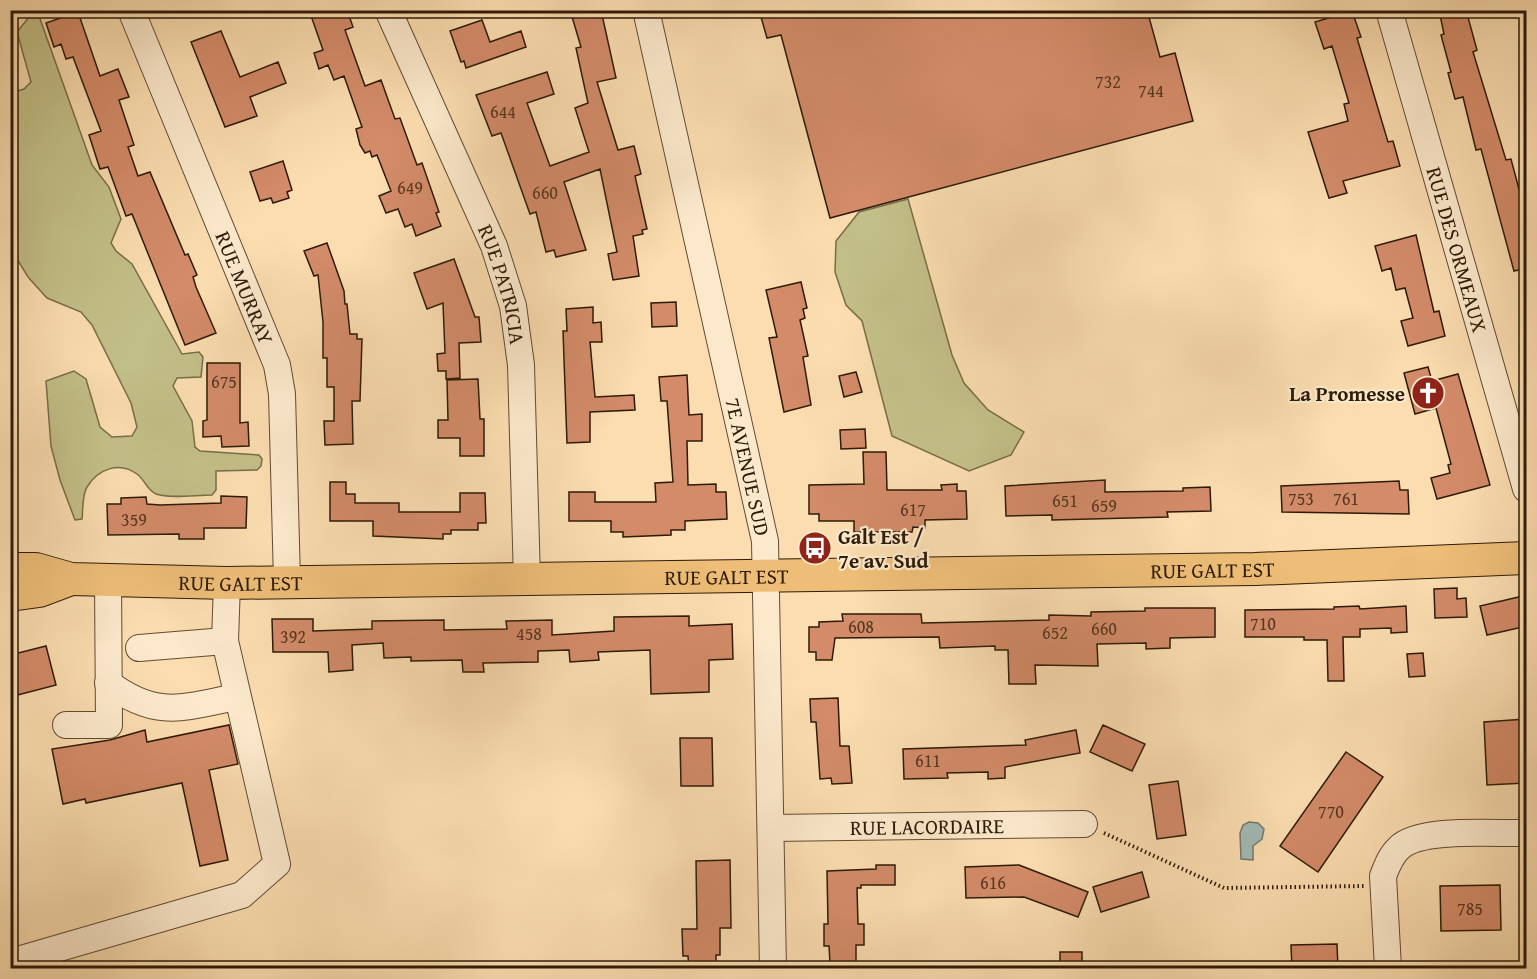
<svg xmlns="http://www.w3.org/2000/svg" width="1537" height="979" font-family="'Gentium Book Plus',serif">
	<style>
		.green { fill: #c3bf88; stroke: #786d48; stroke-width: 1.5 }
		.water { fill: #a2bab5; stroke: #737a70; stroke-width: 1.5 }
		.building { fill: #d38b69; stroke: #2d1b08; stroke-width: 1.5 }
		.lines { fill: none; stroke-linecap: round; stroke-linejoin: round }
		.minor-casing { stroke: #604c32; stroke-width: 28 }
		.major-casing { stroke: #2d1b08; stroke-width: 34 }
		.path { stroke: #2d1b08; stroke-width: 4; stroke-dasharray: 1.5 3; stroke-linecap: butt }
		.minor { stroke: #fce9cc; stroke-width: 26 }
		.major { stroke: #eebe78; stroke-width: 32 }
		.labels { text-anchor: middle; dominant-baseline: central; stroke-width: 4.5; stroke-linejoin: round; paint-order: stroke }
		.number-label { font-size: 18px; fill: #563720 }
		.street-label { font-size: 21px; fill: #2d1b08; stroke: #fce9cc }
		.poi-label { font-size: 21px; font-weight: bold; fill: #2d1b08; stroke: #fce9cc; text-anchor: end }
	</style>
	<rect width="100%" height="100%" fill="#fbddb0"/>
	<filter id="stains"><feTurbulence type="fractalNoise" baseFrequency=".00333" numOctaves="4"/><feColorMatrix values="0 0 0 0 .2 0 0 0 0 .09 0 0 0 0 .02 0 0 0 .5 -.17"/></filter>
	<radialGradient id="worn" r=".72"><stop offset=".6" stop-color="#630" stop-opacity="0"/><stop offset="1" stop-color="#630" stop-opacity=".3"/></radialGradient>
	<!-- green -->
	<path class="green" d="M33,12L39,16L92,165L109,187L121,219L111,243L116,251L132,264L182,354L199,352L203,357L201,377L177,378L173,386L192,421L195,447L200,451L259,455L262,459L261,466L257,470L216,471V490L212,495C195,495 171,499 156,494C147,490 145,480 137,474C119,461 98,469 87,487C82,495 83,510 82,519L75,520L60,480L51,446L46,381L74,371L86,379L100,427L112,437L132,436L137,427L131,403L92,325L81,312L47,298L28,277L11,249V93L24,89L31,82L17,32Z
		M908,199L952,355L964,383L988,410L1024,432L1011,455L969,471L892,436L862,321L846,305L835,272L836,241L859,212Z"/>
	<!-- water -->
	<path class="water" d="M1249,822L1258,823L1264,829L1262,839L1253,846V860L1241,859L1240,833L1243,825Z"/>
	<!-- building -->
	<path class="building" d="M309,10H347L353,27L345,30L365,86L381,80L395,119L400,118L417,165L422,163L439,212L436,213L441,226L416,236L412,224L405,227L398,209L386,213L379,196L391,191L377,155L372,157L370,151L365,153L360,145L356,129L362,127L344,76L334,80L328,65L319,69L314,53L323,50Z
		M570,10H601L616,78L597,82L618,150L634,146L641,174L635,176L647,229L642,230L643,234L633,236L639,276L613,280L608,254L617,252L600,169L564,182L586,250L556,257L554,250L546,252L536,212L530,214L501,133L492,136L476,95L547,72L554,94L527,103L550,166L589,152L575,108L588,103L576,48L581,47Z
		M759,10H1147L1160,57L1175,53L1193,121L830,218L781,35L767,38Z
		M1439,10H1466L1477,50L1473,52L1506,160L1511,159L1520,193L1527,191V268L1514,271L1481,149L1476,150L1463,97L1455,99L1448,73L1451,72L1441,35L1444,34Z
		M1352,11L1361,37L1357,38L1388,142L1393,141L1400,166L1343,181L1347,193L1329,198L1308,132L1348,121L1344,104L1349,103L1332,46L1324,49L1315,22Z
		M78,12L100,76L118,69L129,97L119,100L134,145L128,147L138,176L150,172L185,255L188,254L197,275L193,277L196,287L216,333L185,345L132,214L126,216L108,167L100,169L89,135L101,131L73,57L66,59L61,44L54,47L46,23Z
		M482,20L490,42L521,31L526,47L466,68L464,61L461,62L450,31Z
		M221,31L240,77L278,62L286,83L250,97L257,116L225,127L191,42Z
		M283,161L292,190L287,192L289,198L273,203L271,198L260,201L250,172Z
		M1416,235L1434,312L1439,311L1445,336L1408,346L1401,321L1413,318L1405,288L1396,290L1391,268L1382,271L1375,246Z
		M327,243L344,291L345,304H347L350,334H357V339H362L360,401H352L353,444L325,445L324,421H334V387H327V358H323V322L318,275L314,276L304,251Z
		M454,259L475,317H479L481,342L459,343L460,378L446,379V371H438L437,354L445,353L443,303L427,309L414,273Z
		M801,282L807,308L803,309L805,318L800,320L808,356L803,357L811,405L784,412L769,338L777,337L766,290Z
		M676,302L677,326L652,327L651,303Z
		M593,307V323L601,322L602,342H590L595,397L634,395L635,410L590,412V442L567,443L563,331H567L566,309Z
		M207,363H240V423L248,422L249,446L222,447L221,436L203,437V421L207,420Z
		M1428,367L1432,381L1458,374L1490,485L1437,499L1431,478L1450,473L1448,465L1451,464L1436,408L1415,414L1404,373Z
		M856,372L862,392L844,397L839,376Z
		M687,375L689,415L702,414V441H687L688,485L716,484V492H726L727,519L685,521V530H671V535L623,537V532H611V521H569V492H595V502H656L655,483L673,482L667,401H661L659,377Z
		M478,379L480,419H484V456H460V438H438V420H448L447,380Z
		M865,429L866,448L841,449L840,430Z
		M863,452H886L887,490H942L941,485L957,484V491H966L967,519L925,520V528L913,527L912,532H854V521H819V514H809V485L864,484Z
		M1105,480V492L1183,491V488L1210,487L1211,511L1167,512L1168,517L1052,520V515L1006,516L1005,486Z
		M1399,481L1400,490H1408L1409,514L1282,512L1281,486Z
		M330,482H346V494H355V503H399V512H460V493H485L486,523H478V530H451V534H443V539L373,536V521H330Z
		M221,496L247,497L246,528H204V539H179V534L108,535L107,504H121V498L146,497L147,504L160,505L221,503Z
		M1457,588V599L1466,598L1467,617L1435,618L1434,589Z
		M1523,596L1527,626L1487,635L1480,606Z
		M1359,606L1360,609L1406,606L1407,632L1391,633V628L1360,629V637H1343L1344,681H1328L1327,640H1304V637H1245V610L1334,609V607Z
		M1145,608H1215V637L1170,638V648L1146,649V643L1097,644L1098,666L1035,665L1036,684H1009L1008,650H995V646L940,648L939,637L835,638L832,660H816V652H809V627H819V622L843,621L842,614H921L922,623L968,622L1049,620V615L1091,616V612L1145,611Z
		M689,616V626L732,624L733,659L709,660V692L651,694L650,650L598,652L599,660L570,662L569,650L538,651V662L483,663L484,672H463L462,660L411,661V657L384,658L383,643L352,645L353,670L329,672L328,652H273L272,619H313V631L372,629V621L444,620V630L507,629L506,621L552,620V635L614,631V617Z
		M46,646L56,685L10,697V655Z
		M1423,653L1425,676L1409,677L1407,654Z
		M838,698L840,746H849L852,783L832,784L831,778L820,779L816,722H811L810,699Z
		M1527,719V783L1487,785L1484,722Z
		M229,725L238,764L209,770L228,860L200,866L182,783L86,803L85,799L63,804L52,749L110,740L145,730L147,742Z
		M1103,725L1145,744L1132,771L1090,752Z
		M1076,730L1080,753L1005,767V778L988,779V772L947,773L948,778L904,779L903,749L1026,745L1025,740Z
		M680,738H712L713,786H681Z
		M1346,752L1383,777L1318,872L1280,846Z
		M1178,781L1186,835L1157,839L1149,785Z
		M730,860L731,928H720V955H716V969H689L688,956H683L682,929H697L696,861Z
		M876,865H895V885H861V888H857L858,924H864V945H856V962L830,963L829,946H824V924H828L827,871L876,869Z
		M1019,865L1088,892L1078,917L1024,897L966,898L965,867Z
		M1142,872L1149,897L1101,912L1093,887Z
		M1500,885L1501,930L1441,931L1440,886Z
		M1337,944L1338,969H1292L1291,945Z
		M1060,952H1082V969H1060Z"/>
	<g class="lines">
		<defs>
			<g id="minor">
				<path id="s1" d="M131,10L277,365L282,394L287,580"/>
				<path id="s2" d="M388,10L494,246L513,306L521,365L527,580"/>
				<path id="s3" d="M646,10L765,541L773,968"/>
				<path id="s4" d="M1389,10L1526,489"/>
				<path d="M139,648L225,641"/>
				<path d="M108,683C156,719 182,708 236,697"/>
				<path d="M66,725H109L108,580"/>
				<path id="s5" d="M771,828L1084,824"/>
				<path d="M11,962L242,895L277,864L225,641L227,583"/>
				<path d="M1388,968L1383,876C1387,866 1391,855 1399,848C1419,827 1497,834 1526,833"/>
			</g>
			<g id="major">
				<path id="s6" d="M10,569H36L71,579L227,583L1255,569L1526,558"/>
				<path d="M10,595L39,591L71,579"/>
			</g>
		</defs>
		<!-- minor casing -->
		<use href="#minor" class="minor-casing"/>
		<!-- major casing -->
		<use href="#major" class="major-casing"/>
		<!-- path -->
		<path class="path" d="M1104,833L1224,888L1364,886"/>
		<!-- minor -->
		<use href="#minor" class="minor"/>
		<!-- major -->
		<use href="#major" class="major"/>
	</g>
	<!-- icons -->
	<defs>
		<symbol id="church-disc" viewBox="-11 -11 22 22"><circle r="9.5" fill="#8f2418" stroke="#fce9cc"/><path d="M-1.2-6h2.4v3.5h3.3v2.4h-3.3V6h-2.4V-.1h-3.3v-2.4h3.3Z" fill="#fff"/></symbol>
		<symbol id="bus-disc" viewBox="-11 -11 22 22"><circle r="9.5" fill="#8f2418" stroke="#fce9cc"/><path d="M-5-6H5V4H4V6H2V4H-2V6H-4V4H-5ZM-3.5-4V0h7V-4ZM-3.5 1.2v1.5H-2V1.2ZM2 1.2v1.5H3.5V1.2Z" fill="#fff"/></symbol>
	</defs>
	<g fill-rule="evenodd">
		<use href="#church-disc" x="1409" y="374" width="38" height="38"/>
		<use href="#bus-disc" x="796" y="529" width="38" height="38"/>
	</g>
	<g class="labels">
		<!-- number labels -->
		<g class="number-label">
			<text x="1108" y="81">732</text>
			<text x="1151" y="90">744</text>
			<text x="503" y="111">644</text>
			<text x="410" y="187">649</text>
			<text x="545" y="192">660</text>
			<text x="224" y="381">675</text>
			<text x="1301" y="498">753</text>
			<text x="1346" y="498">761</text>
			<text x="1065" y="500">651</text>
			<text x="1104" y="505">659</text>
			<text x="913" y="509">617</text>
			<text x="134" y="519">359</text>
			<text x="1263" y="623">710</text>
			<text x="861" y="626">608</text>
			<text x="1104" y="628">660</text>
			<text x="1055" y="632">652</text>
			<text x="529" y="633">458</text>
			<text x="293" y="636">392</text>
			<text x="928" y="760">611</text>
			<text x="1331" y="811">770</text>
			<text x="993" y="882">616</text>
			<text x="1470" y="908">785</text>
		</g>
		<!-- street labels -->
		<g class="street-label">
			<text stroke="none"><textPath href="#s4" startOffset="249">RUE DES ORMEAUX</textPath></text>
			<text stroke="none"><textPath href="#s2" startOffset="298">RUE PATRICIA</textPath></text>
			<text stroke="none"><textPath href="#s1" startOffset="300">RUE MURRAY</textPath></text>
			<text stroke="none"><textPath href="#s3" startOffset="468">7E AVENUE SUD</textPath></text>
			<text stroke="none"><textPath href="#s6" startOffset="1204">RUE GALT EST</textPath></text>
			<text stroke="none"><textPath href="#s6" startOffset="718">RUE GALT EST</textPath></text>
			<text stroke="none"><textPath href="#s6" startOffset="232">RUE GALT EST</textPath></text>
			<text stroke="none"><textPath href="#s5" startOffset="156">RUE LACORDAIRE</textPath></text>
		</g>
		<!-- poi labels -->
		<g class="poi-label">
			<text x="1405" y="393">La Promesse</text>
			<text x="838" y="536" text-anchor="start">Galt Est /<tspan x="838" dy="24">7e av. Sud</tspan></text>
		</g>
	</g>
	<!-- margin -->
	<rect width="1537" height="979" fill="none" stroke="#fbddb0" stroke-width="36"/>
	<rect x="12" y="12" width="1513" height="955" fill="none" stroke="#2d1b08" stroke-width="3"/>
	<rect x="18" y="18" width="1501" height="943" fill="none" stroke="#2d1b08" stroke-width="1.5"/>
	<rect width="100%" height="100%" filter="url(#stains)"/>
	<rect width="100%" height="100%" fill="url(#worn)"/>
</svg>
